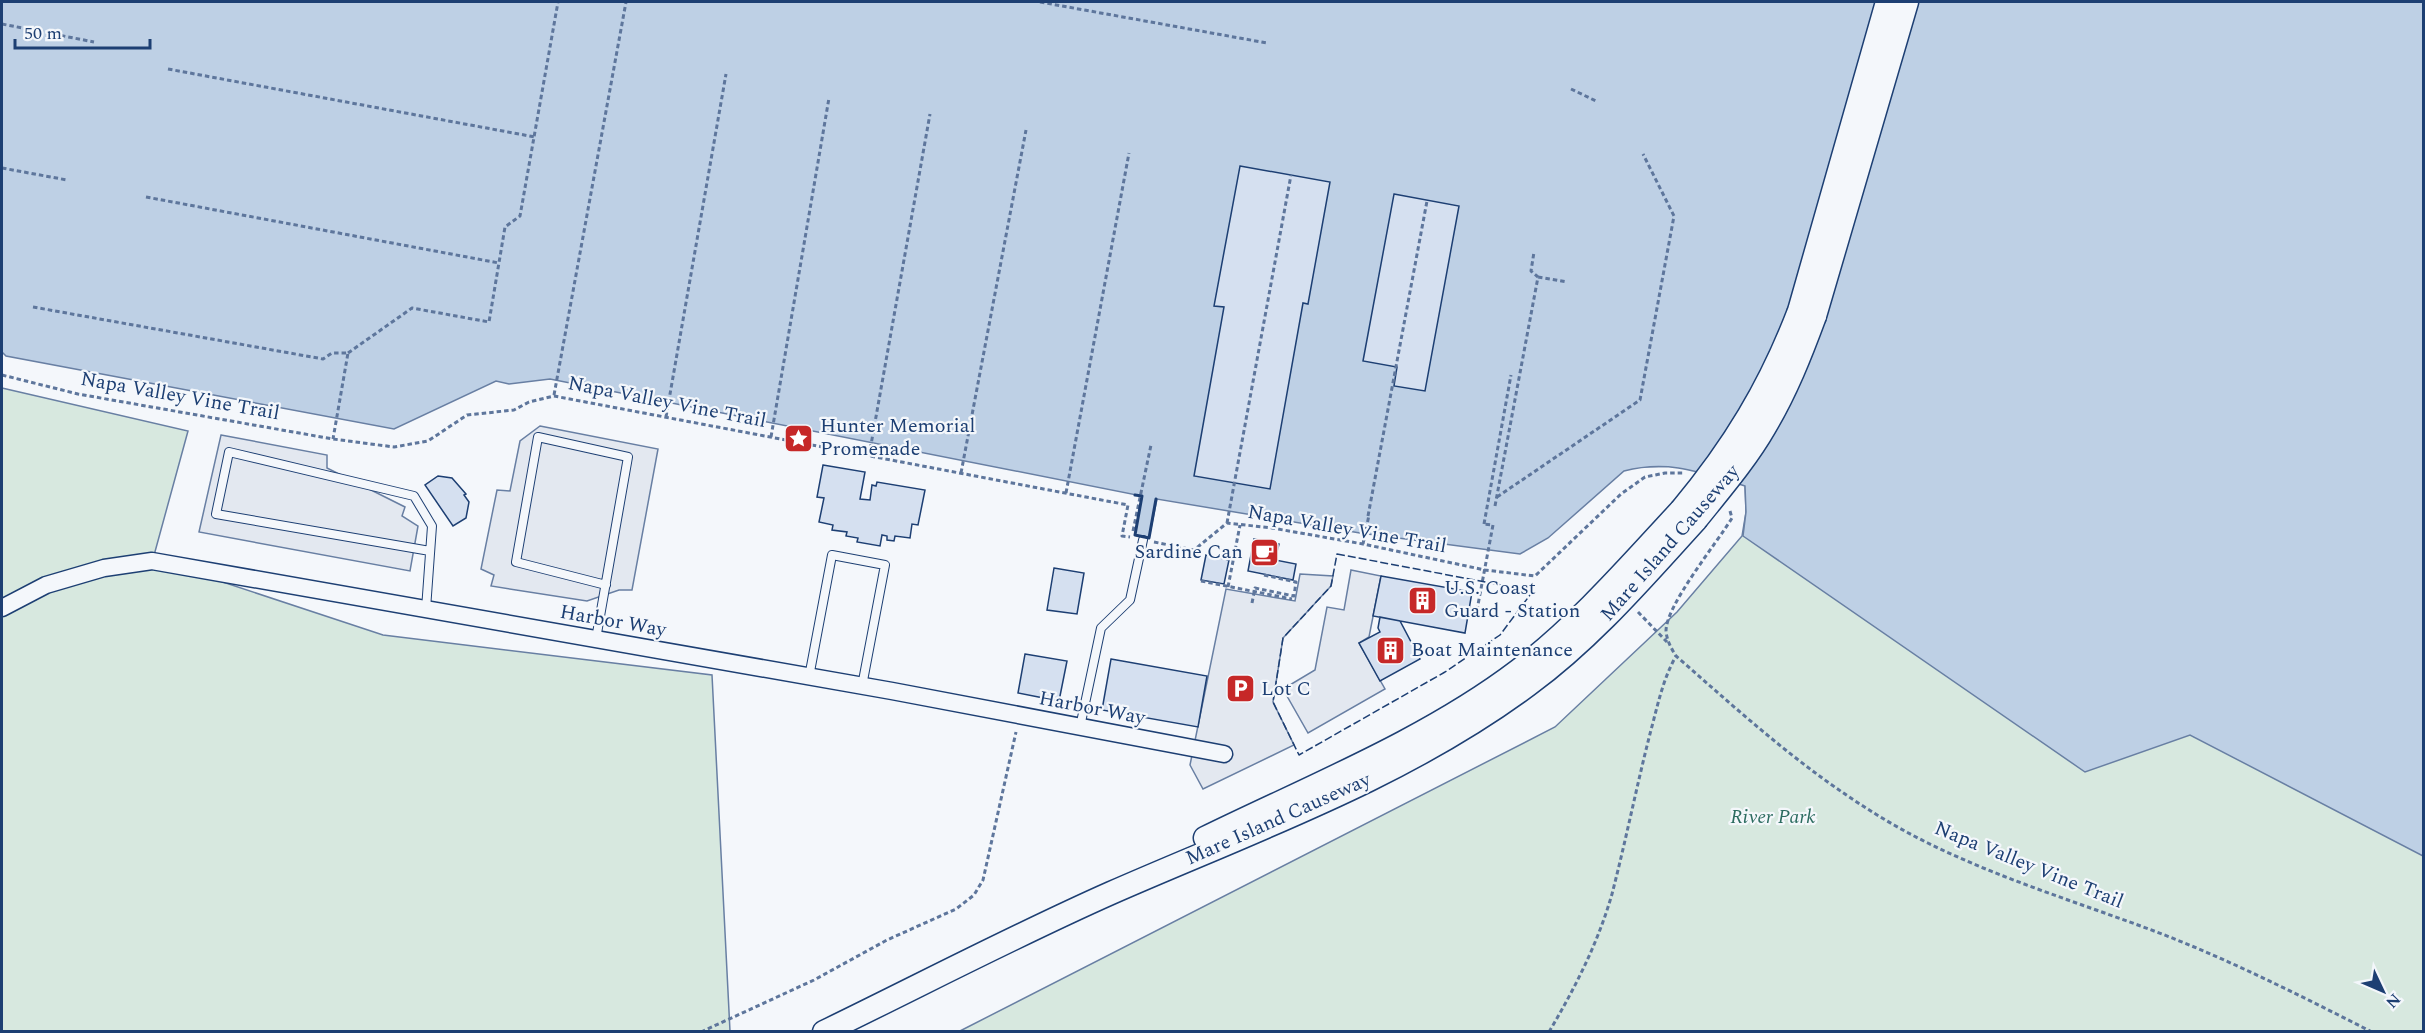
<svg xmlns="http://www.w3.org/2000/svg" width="2425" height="1033" font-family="Spectral,serif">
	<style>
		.green { fill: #d7e8df; stroke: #687fa3; stroke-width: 1.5 }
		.parking { fill: #e3e8f0; stroke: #687fa3; stroke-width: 1.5 }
		.water { fill: #bed0e5; stroke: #687fa3; stroke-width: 1.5 }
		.building { fill: #d5e0f0; stroke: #1d3f73; stroke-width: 1.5 }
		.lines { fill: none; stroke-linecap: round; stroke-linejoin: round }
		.service-casing { stroke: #1d3f73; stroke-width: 10 }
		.minor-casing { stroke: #1d3f73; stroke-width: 19 }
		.secondary-casing { stroke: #1d3f73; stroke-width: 25 }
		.path { stroke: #5e769c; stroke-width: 3; stroke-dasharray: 4.5 3; stroke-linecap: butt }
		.service { stroke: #f4f7fb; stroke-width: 8 }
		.minor { stroke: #f4f7fb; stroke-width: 16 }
		.secondary { stroke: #f4f7fb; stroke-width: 22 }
		.secondary-bridge-casing { stroke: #1d3f73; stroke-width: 25; stroke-linecap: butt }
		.secondary-bridge { stroke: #f4f7fb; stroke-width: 22 }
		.fence { stroke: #1d3f73; stroke-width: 1.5; stroke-dasharray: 8 3; stroke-linecap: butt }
		.wall { stroke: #1d3f73; stroke-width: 3 }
		.labels { text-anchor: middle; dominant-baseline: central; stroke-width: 4.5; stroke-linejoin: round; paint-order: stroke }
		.street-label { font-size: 20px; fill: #1d3f73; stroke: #f4f7fb }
		.poi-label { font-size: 20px; fill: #1d3f73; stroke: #f4f7fb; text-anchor: start }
		.park-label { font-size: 20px; font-style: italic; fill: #2c6c60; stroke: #f4f7fb }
	</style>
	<rect width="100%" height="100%" fill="#f4f7fb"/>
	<!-- green -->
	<path class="green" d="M1678,242L2423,791V1031L958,1032L1555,727L1677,612L1742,536L1746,512L1745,485L1680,466L1638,467Z
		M2,388L188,431L153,559L383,635L712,675L730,1031L2,1032Z"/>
	<!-- parking -->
	<path class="parking" d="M540,426L658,449L632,590H619L587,601L491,586L494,575L481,569L497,490L510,491L520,441Z
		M221,435L327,455V468L405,507L402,516L418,526L410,571L199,532Z
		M1351,570L1381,576L1369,637L1359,643L1385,689L1308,733L1283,689L1315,670L1327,607L1344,610Z
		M1300,574L1333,576L1331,586L1283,638L1273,702L1294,745L1203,789L1190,765L1226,589L1295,601Z"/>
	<!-- water -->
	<path class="water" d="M2,2H2423V856L2190,735L2085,772L1743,536L1746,512L1745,486C1702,473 1670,459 1624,471L1548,538L1520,554L1360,533L1157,499L1149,538L1135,535L1142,496L550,379L509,384L496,381L394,429L6,356L2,352Z"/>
	<!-- building -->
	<path class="building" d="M1240,166L1330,182L1308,304L1303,303L1270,489L1194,476L1224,307L1214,306Z
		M1394,194L1459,206L1425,391L1394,386L1397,367L1363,361Z
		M823,465L865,472L860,499L870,500L872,485L876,486L877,482L925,490L918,525L912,524L910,538L895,536L894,541L887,540V536L882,535L880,546L857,542L858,538L846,536L847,532L832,530L833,525L819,522L824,498L817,497Z
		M438,476L452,478L466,494L464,495L469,502L466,518L453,526L425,485Z
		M1254,539L1279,544L1275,560L1296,564L1293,580L1248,571Z
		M1206,555L1229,560L1224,584L1201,580Z
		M1054,568L1084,573L1077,614L1047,610Z
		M1381,576L1472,592L1465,633L1373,616Z
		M1380,617L1400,621L1420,659L1380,681L1359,643L1380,632L1378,628Z
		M1025,654L1067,661L1059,701L1018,693Z
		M1111,659L1207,676L1198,727L1102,710Z"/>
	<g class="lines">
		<defs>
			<path id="service" d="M426,609L432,526L414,496L229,452L216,514L430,551
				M596,639L628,457L538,437L516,562L606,585
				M809,677L832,555L885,565L862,686
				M1080,727L1101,628L1130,600L1143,540"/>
			<path id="minor" d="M2,608L46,585L104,568L152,561L892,691L1224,754"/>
			<path id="secondary" d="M1799,311L1887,2
				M1815,316L1907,2
				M1205,838C1309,787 1427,740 1519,670C1580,623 1629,566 1681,510
				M824,1032C919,986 1014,936 1111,893C1252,831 1403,778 1528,685C1592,638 1643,578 1696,520"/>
		</defs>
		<!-- service casing -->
		<use href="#service" class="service-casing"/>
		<!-- minor casing -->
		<use href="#minor" class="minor-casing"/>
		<!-- secondary casing -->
		<use href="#secondary" class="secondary-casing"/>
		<!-- path -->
		<path class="path" d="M1040,2L1267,43
			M2,24L94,42
			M168,69L535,137
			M1571,89L1598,102
			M2,168L67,180
			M146,197L499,263
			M1538,277L1567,282
			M33,307L323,359L332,353H348L333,439
			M348,353L412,308L489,322L505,227L520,216L558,2
			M2,375L78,394L333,439L394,447L428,441L467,415L514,410L529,402L554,396L1128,505L1122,536L1130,537
			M554,395L626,2
			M666,417L726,74
			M771,437L829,98
			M869,456L930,114
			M961,473L1026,130
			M1066,493L1129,153
			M1497,497L1640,400L1674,216L1643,154
			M1495,506L1538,277L1531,271L1534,252
			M1730,511L1732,518C1717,543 1666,605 1666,631C1667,641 1671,648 1676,656C1748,719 1811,777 1894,825C1978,873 2073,900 2162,934C2234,962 2303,997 2372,1032
			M1368,516L1427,201
			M1227,523L1291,175
			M1484,524L1511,375
			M1133,531L1151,445
			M1154,542L1194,550L1227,523L1272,528L1363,544L1485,570L1535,576L1621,494L1645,477L1665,473H1685
			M1363,544L1369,515
			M1201,581L1292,599
			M1228,587L1240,525
			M1252,603L1255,588L1294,596L1296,582L1264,575
			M1469,609L1477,610L1493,525L1484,524
			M1638,612L1667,642
			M701,1032L814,980L887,940L956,909L974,895L983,880L1016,732
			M1549,1032C1575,988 1598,943 1612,894C1626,840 1637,784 1651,730C1658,704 1663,679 1676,656"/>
		<!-- service -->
		<use href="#service" class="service"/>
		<!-- minor -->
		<use href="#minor" class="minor"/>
		<!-- secondary -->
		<use href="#secondary" class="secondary"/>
		<defs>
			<path id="secondary-bridge" d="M1681,510C1733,448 1770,387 1799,311
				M1696,520C1720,490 1746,460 1765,427C1786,392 1801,354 1815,316"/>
		</defs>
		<!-- secondary-bridge casing -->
		<use href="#secondary-bridge" class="secondary-bridge-casing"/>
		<!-- secondary-bridge -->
		<use href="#secondary-bridge" class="secondary-bridge"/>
		<!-- fence -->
		<path class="fence" d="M1337,554L1533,591L1500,635L1445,672L1299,755L1273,702L1283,638L1331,586Z"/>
		<!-- wall -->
		<path class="wall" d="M1135,495L1142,496L1135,535L1149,538L1156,499"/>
	</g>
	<!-- icons -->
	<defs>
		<symbol id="sight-square" viewBox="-11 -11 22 22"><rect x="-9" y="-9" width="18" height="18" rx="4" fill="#c62828" stroke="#f4f7fb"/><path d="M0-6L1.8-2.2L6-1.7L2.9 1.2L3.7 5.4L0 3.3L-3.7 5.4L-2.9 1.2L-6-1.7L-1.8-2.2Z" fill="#fff"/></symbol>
		<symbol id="cafe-square" viewBox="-11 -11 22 22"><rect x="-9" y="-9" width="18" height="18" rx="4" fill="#c62828" stroke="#f4f7fb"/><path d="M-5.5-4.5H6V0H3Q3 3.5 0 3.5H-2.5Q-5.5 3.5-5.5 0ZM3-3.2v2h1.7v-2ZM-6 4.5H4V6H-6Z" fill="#fff"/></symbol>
		<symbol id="building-square" viewBox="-11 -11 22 22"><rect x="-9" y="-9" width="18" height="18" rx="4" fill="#c62828" stroke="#f4f7fb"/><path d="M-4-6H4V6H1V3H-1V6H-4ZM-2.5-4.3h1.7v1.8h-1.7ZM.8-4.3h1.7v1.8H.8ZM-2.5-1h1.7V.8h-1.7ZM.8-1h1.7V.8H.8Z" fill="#fff"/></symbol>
		<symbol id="parking-square" viewBox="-11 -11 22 22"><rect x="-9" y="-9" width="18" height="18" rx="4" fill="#c62828" stroke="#f4f7fb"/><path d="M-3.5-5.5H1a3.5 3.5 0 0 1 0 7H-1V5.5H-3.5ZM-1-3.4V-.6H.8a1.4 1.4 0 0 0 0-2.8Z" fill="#fff"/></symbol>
	</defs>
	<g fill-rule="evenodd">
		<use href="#sight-square" x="782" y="422" width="33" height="33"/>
		<use href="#cafe-square" x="1248" y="536" width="33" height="33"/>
		<use href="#building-square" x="1406" y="584" width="33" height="33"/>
		<use href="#building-square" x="1374" y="634" width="33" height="33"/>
		<use href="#parking-square" x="1224" y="672" width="33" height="33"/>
	</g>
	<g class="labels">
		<!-- street labels -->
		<g class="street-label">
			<text transform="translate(180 396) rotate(10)">Napa Valley Vine Trail</text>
			<text transform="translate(667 402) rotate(11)">Napa Valley Vine Trail</text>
			<text transform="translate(1347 529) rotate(10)">Napa Valley Vine Trail</text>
			<text transform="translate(1670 543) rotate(-49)">Mare Island Causeway</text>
			<text transform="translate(613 621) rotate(10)">Harbor Way</text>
			<text transform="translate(1092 708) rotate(11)">Harbor Way</text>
			<text transform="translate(1278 819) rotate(-24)">Mare Island Causeway</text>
			<text transform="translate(2029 865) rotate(22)">Napa Valley Vine Trail</text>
		</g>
		<!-- poi labels -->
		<g class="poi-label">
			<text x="820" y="426">Hunter Memorial<tspan x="820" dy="23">Promenade</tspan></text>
			<text x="1243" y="552" text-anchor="end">Sardine Can</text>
			<text x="1444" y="588">U.S. Coast<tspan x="1444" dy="23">Guard - Station</tspan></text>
			<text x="1411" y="650">Boat Maintenance</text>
			<text x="1261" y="689">Lot C</text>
		</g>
		<!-- park labels -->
		<g class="park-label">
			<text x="1773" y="817">River Park</text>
		</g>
	</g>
	<!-- border -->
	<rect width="2425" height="1033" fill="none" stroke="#1d3f73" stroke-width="6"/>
	<!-- north arrow -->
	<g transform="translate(2383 991) rotate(134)" stroke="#f4f7fb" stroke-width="4.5" paint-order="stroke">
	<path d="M0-4.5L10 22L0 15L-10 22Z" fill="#1d3f73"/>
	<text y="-9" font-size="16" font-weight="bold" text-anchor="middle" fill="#1d3f73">N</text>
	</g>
	<!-- scale -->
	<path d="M15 39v9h135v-9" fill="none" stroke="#1d3f73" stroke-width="3"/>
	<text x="24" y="39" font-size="18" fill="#1d3f73" stroke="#f4f7fb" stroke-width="4.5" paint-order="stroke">50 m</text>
</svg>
